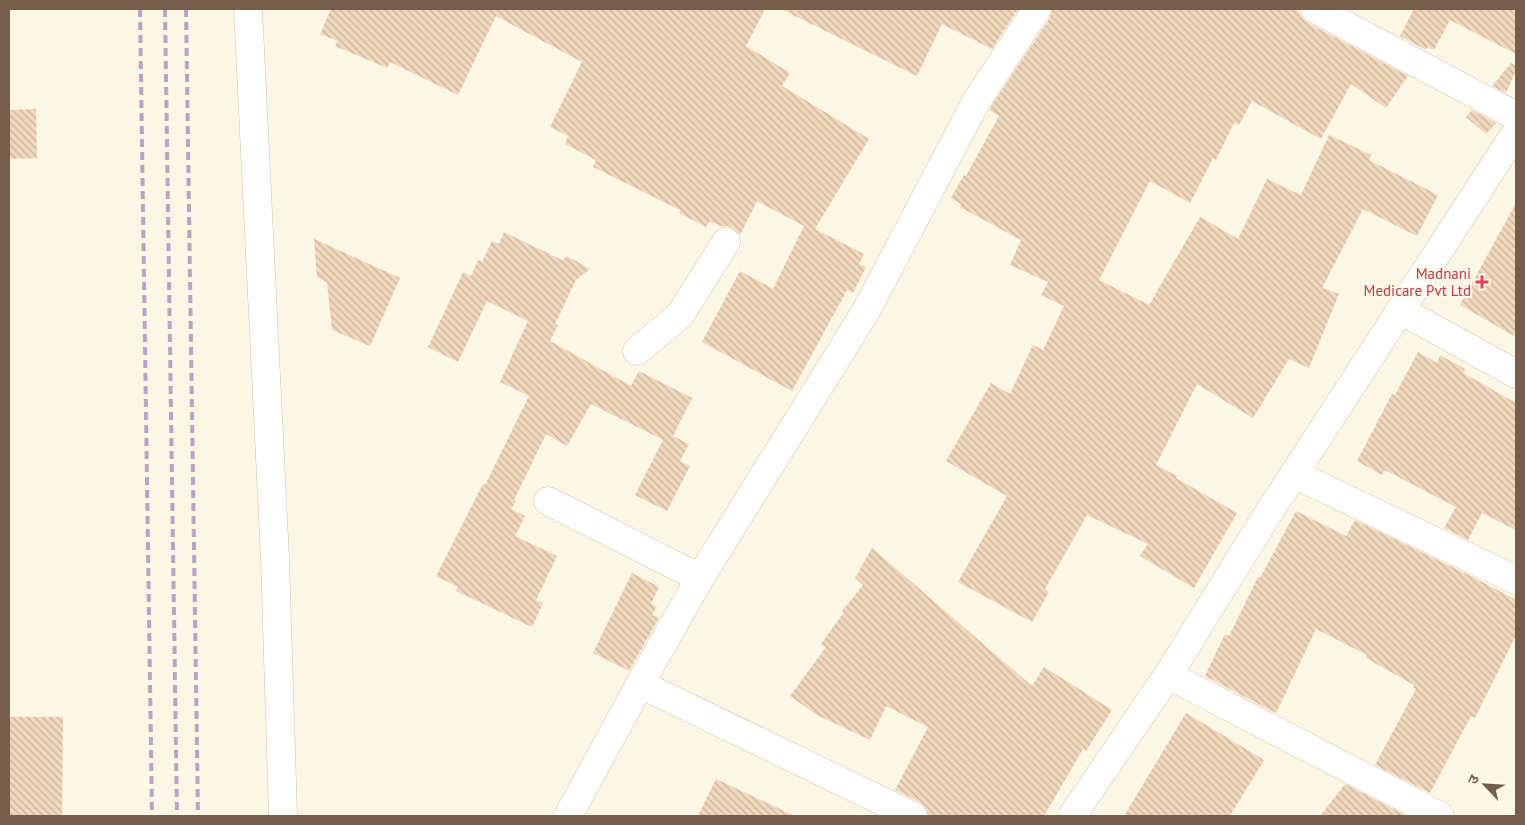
<svg xmlns="http://www.w3.org/2000/svg" width="1525" height="825" font-family="'PT Sans','Noto Sans Devanagari',sans-serif">
	<style>
		.building { fill: url(#building-back-hatch) }
		.lines { fill: none; stroke-linecap: round; stroke-linejoin: round }
		.minor-casing { stroke: #d0c1ae; stroke-width: 29 }
		.minor { stroke: #fff; stroke-width: 28 }
		.rail { stroke: #baa3c6; stroke-width: 4; stroke-dasharray: 8 5; stroke-linecap: butt }
		.health-dot { fill: #e0444e; stroke: #fff9eb; stroke-width: 2 }
		.labels { text-anchor: middle; dominant-baseline: central; stroke-width: 4.5; stroke-linejoin: round; paint-order: stroke }
		.health-label { font-size: 15px; fill: #be3a42; stroke: #fff9eb; text-anchor: end }
	</style>
	<defs>
		<pattern id="building-back-hatch" width="6" height="6" patternUnits="userSpaceOnUse" patternTransform="scale(1.25)"><rect width="6" height="6" fill="#f1d8bc"/><path d="M-1 5l2 2M0 0l6 6M5-1l2 2" fill="none" stroke="#c8b29b"/></pattern>
	</defs>
	<rect width="100%" height="100%" fill="#fcf6e5"/>
	<!-- building -->
	<path class="building" d="M331,9H765L746,46L790,73L782,86L869,139L815,229L864,254L859,264L866,267L853,293L847,290L792,391L702,342L740,271L773,289L804,226L757,201L740,235L734,229L727,226L723,227L710,221L706,227L679,213L680,210L593,167L596,160L565,144L568,136L550,127L582,62L496,16L458,95L390,62L387,68L335,46L338,41L320,34Z
		M781,9H1018L992,49L942,24L917,76Z
		M1052,9H1294L1300,12L1302,18L1308,23L1408,76L1386,108L1351,84L1321,139L1252,101L1239,125L1234,123L1216,160L1213,158L1190,203L1150,181L1099,280L1149,305L1200,217L1238,239L1267,179L1301,195L1329,135L1371,155L1369,160L1438,195L1417,236L1363,209L1322,288L1339,294L1309,368L1289,359L1253,418L1197,384L1156,465L1177,476L1176,478L1237,513L1194,588L1140,556L1148,544L1087,515L1045,589L1049,592L1032,622L958,582L1007,496L946,461L991,383L1010,394L1033,345L1043,350L1064,306L1041,295L1048,282L1010,265L1021,240L960,207L961,204L951,198L964,175L966,176L999,116L989,110L990,108L1050,18Z
		M1414,9H1516V54L1450,20L1434,50L1428,47L1426,50L1400,36Z
		M1511,63L1516,66V71L1506,93L1492,86Z
		M36,109L37,158L9,159V110Z
		M1472,110L1496,123L1486,134L1466,117Z
		M1516,203V337L1460,305Z
		M504,232L562,260L567,256L590,269L576,280L555,324L558,325L550,341L631,386L639,371L692,398L673,436L689,444L680,461L690,466L667,511L635,495L663,440L591,404L567,446L546,434L514,500L516,501L511,509L525,516L515,536L557,556L536,600L543,603L532,627L456,591L458,587L436,576L483,484L485,485L529,396L500,382L528,321L487,301L458,362L428,347L463,272L471,276L478,260L482,262L492,241L499,244Z
		M314,239L400,278L370,346L332,330L327,282L317,277Z
		M1418,352L1437,363L1440,355L1465,369L1463,373L1516,403V530L1482,513L1468,540L1444,528L1456,507L1385,470L1382,475L1357,461L1392,394L1395,395Z
		M1296,511L1346,536L1355,520L1473,577L1516,600V635L1475,718L1471,716L1430,793L1375,765L1416,689L1413,687L1414,685L1366,658L1367,655L1316,629L1276,713L1205,676L1225,634L1229,636L1258,577L1260,578Z
		M872,548L1032,686L1044,667L1112,710L1086,751L1083,749L1044,816H928L926,808L920,802L895,790L928,727L886,706L870,740L817,715L790,696L826,647L821,644L844,612L842,611L863,585L855,578Z
		M632,573L659,587L651,604L657,607L652,615L659,618L629,671L593,653Z
		M1186,713L1264,760L1230,816H1124Z
		M9,717H63L62,816H9Z
		M716,779L795,816H698Z
		M1345,784L1407,816H1320Z"/>
	<g class="lines">
		<defs>
			<path id="minor" d="M248,9L275,559L283,816
				M1315,9L1516,116
				M1400,310L1516,374
				M637,351L680,315L726,242
				M1294,474L1516,580
				M548,501L700,578
				M1168,675L1440,816
				M640,684L913,816
				M568,816L640,684L700,578L866,311L977,100L1037,9
				M1072,816L1168,675L1266,517L1516,132"/>
		</defs>
		<!-- minor casing -->
		<use href="#minor" class="minor-casing"/>
		<!-- minor -->
		<use href="#minor" class="minor"/>
		<!-- rail -->
		<path class="rail" d="M140,9L152,816
			M165,9L177,816
			M186,9L198,816"/>
	</g>
	<!-- markers -->
	<path class="health-dot" d="M1479.5 274.5h5v5h5v5h-5v5h-5v-5h-5v-5h5z"/>
	<g class="labels">
		<!-- health labels -->
		<g class="health-label">
			<text x="1471" y="273">Madnani<tspan x="1471" dy="17">Medicare Pvt Ltd</tspan></text>
		</g>
	</g>
	<!-- border -->
	<rect width="1525" height="825" fill="none" stroke="#755e4a" stroke-width="20"/>
	<!-- north arrow -->
	<g transform="translate(1485 785) rotate(295)" stroke="#fff9eb" stroke-width="4" paint-order="stroke">
	<path d="M0-4L9 19L0 12L-9 19Z" fill="#755e4a"/>
	<text y="-8" font-size="14" font-weight="bold" text-anchor="middle" fill="#755e4a">उ</text>
	</g>
</svg>
